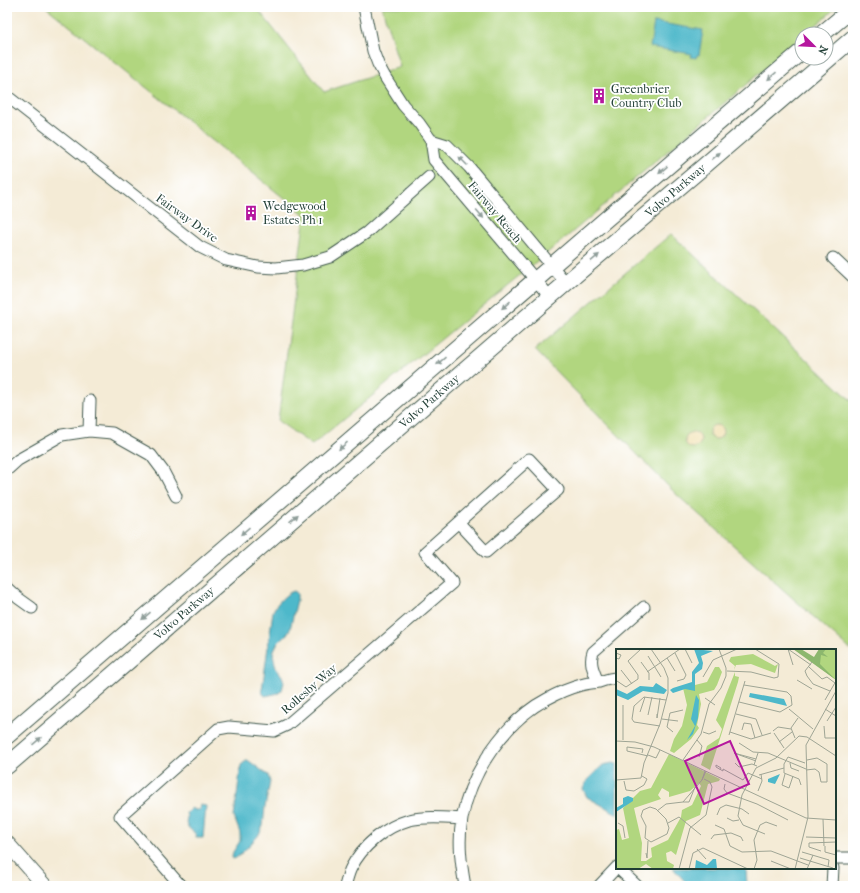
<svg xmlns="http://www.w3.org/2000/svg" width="860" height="893" font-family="'IM FELL French Canon',serif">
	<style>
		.green { fill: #b1d67f; stroke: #688a5a }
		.sand { fill: #eeda9e; stroke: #868c69 }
		.water { fill: #4db8ca; stroke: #367a7f }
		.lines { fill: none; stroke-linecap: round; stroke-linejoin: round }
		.minor-casing { stroke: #3f574c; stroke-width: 13 }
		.tertiary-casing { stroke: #3f574c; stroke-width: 16 }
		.secondary-casing { stroke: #3f574c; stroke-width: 18 }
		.minor { stroke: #fff; stroke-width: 11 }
		.tertiary { stroke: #fff; stroke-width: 14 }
		.secondary { stroke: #fff; stroke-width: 16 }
		.oneway { fill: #8f9e9a }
		.labels { text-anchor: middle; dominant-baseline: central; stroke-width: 3.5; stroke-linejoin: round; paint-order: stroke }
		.poi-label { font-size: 12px; fill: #1f3d34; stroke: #fff; text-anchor: start }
		.street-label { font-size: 12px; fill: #1f3d34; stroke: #fff }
		.inset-road { fill: none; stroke: #9fa595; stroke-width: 1 }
		.view { fill: #b5179e; fill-opacity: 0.15; stroke: #b5179e; stroke-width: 2 }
		.inset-edge { fill: none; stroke: #1f3d34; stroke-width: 2 }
	</style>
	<rect width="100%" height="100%" fill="#fff"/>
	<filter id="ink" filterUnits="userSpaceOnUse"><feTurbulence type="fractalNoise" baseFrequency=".025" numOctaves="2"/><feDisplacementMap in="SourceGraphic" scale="8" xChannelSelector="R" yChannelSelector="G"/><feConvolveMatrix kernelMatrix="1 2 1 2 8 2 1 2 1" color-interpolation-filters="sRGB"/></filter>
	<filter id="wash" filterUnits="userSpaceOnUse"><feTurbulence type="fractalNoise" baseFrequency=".012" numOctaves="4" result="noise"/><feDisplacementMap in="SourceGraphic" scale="16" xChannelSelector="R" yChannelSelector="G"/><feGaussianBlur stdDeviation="0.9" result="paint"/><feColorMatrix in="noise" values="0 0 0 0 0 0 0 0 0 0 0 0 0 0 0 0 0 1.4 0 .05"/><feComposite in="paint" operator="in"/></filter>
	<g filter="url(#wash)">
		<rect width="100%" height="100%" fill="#f4ebd6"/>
		<!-- green -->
		<path class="green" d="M46,7H256L324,92L400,67L382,7H837L806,34H802V37L569,235L312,445L278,421L305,215Z
			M671,234L853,402V652L676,494L535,350Z"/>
		<!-- sand -->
		<path class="sand" d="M709 432a7 7 0 1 1 14 0a7 7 0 1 1-14 0Z
			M685 440a8 8 0 1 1 16 0a8 8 0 1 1-16 0Z"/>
		<!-- water -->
		<path class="water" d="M654,22L703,30L699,55H697L696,58L691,57L692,54L650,47Z
			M294,591L297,593V600L290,629L287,634L277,644L274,650L273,655L276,668L282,676L284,682L282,690L279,693L265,696L263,694L262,690L273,611C277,603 286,593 294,591Z
			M246,761H249L268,775L270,782L265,807L263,826L258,836L241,854L236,858L233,859L232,856L233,852L240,841V833L234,817L241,765Z
			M613,763L617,764V815L614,812L587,797L583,789L587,780L603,765Z
			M200,805L206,806L203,838H196C197,832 194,833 191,830C188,828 187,825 186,823L187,817L186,813L192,808L194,810H199Z
			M673,868H746L747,886H689Z"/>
	</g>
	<g filter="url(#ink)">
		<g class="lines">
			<defs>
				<path id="minor" d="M364,7L373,51L378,64L385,77L403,105L419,123L431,140
					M7,96L200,247L226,260L258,267L276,268L303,265L330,257L366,233L429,177
					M833,258L853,277
					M550,297L434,160L431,140L447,145L469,167L566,283
					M89,431L90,401
					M7,470L18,460L62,435L89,431L112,433L151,455L163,471L176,496
					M7,588L18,598L32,608
					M598,682C594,672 589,663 593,652L644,607
					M835,858H853
					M618,868L637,886
					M181,886L120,816L218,729L229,727L274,731L287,725L452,583L425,552L529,459L558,490L486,552L459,523
					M345,886C347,880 348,874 351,868C362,846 385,827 409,820C426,816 445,818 462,819
					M465,886C461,864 458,842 462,819C470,773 505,721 547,699C558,693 570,688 581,685C587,683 593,683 599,682C605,680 611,678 617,678
					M599,886L617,867
					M832,886L833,868"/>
				<path id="tertiary" d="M7,843L45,886"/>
				<g id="secondary">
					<path d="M822,34L853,8"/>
					<path d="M7,736C273,508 536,278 802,51"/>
					<path id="s1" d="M7,766L566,283L703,167L853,38"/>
				</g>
			</defs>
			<!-- minor casing -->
			<use href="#minor" class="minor-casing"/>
			<!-- tertiary casing -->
			<use href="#tertiary" class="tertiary-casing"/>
			<!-- secondary casing -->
			<use href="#secondary" class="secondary-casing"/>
			<!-- minor -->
			<use href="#minor" class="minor"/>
			<!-- tertiary -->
			<use href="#tertiary" class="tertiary"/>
			<!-- secondary -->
			<use href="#secondary" class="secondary"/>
		</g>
		<!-- one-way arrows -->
		<defs><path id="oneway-solid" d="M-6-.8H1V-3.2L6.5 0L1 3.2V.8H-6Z"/></defs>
		<g class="oneway">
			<use href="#oneway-solid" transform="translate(772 76) rotate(139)"/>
			<use href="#oneway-solid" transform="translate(716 156) rotate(-41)"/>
			<use href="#oneway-solid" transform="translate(463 161) rotate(-135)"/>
			<use href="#oneway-solid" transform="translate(663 170) rotate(139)"/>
			<use href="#oneway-solid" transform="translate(480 214) rotate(50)"/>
			<use href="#oneway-solid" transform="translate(595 258) rotate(-40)"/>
			<use href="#oneway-solid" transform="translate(506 305) rotate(139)"/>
			<use href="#oneway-solid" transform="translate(441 361) rotate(139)"/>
			<use href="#oneway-solid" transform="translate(343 446) rotate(139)"/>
			<use href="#oneway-solid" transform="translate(294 518) rotate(-41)"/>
			<use href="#oneway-solid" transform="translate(245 531) rotate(139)"/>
			<use href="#oneway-solid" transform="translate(146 616) rotate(139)"/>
			<use href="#oneway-solid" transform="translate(37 741) rotate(-41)"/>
		</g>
	</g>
	<!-- icons -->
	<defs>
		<symbol id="building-bare" viewBox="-9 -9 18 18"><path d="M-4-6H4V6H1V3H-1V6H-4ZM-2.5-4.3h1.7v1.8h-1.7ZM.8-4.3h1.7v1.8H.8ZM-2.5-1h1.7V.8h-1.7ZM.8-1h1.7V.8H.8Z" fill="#b5179e" stroke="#fff" stroke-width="2.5" paint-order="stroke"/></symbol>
	</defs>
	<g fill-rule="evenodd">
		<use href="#building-bare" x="588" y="85" width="22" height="22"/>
		<use href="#building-bare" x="240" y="202" width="22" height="22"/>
	</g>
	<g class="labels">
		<!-- poi labels -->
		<g class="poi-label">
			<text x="611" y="89">Greenbrier<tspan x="611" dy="14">Country Club</tspan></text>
			<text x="263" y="206">Wedgewood<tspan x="263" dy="14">Estates Ph 1</tspan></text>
		</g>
		<!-- street labels -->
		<g class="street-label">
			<text stroke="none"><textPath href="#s1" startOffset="882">Volvo Parkway</textPath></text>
			<text transform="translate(495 212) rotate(50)">Fairway Reach</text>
			<text transform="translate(187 218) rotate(36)">Fairway Drive</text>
			<text stroke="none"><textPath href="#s1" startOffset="558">Volvo Parkway</textPath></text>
			<text stroke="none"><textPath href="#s1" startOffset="234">Volvo Parkway</textPath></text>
			<text transform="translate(309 689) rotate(-41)">Rollesby Way</text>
		</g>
	</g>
	<!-- overview -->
	<g transform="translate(616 649)">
		<rect width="220" height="220" fill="#f4ebd6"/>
		<path d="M205,0H220V31L202,17ZM137,5L159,17L162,15L159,24L135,15L120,16L118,21L119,17L113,12L115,8ZM99,18H103L106,23L101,36L98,41L83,45L85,55L81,76L83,79L75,90L58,104L54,102L58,90L66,77L71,56L67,39L91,33ZM119,23V27L123,28L122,33L94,121L85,116L91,97L103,89L106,80L100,71ZM53,105L104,130L103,132L92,135L84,166L70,172L60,206L55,202L50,204L51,212L58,216L57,220H37L30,215L22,220H0V181L3,180L6,191L13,189L7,159L24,142L35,139ZM83,134L85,137L76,156L66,161L65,168L52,191L35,199L36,208L30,212H25L26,194L18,159L45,150L42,146L46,139L53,143V148L74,142Z" fill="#b1d67f" fill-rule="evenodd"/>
		<path d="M177,0H185L198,8L203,0H210L207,4L212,8L205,6L204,15L220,31Z" fill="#8cb76e"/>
		<path d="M78,0L97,2L85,7L87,14L86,20L79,25V42L69,40L57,44L54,41L57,39L76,33V23L83,14ZM40,34L51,41L48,45L27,42L12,51L0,46V40L11,45L24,37L37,38ZM134,44L168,50L171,57L133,48ZM80,46L83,51L82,69L77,85L71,91L79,77L75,70ZM164,125L159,135L152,133V130ZM12,147L17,149V152L0,163V159L7,155V149ZM97,210H100L101,220H79L80,211L91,216Z" fill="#4db8ca"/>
		<path class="inset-road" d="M69,0L76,14M172,0L195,16M172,0L177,16M0,4L5,6L3,10L0,9M59,4L70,26L68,30L61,32M32,7L45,28M51,9L59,22M25,13L33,24V31M196,13L189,22L191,27L197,35L214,42M193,18L206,30L211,28L219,34M5,21L16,35M111,22L135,23L158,29L162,28L163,15L139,0M31,23L64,0M87,28L97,11L121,0M181,31L196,40M1,32L10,38L22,30V26L12,12L25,0M89,49L99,56M209,51L220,32M123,53L164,63L176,56L175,47L171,43L128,36M173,60L197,80M209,60L220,67M24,63L29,48M41,65V69L44,49M120,65L140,70L146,86M32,66L36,48M46,70L62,72M211,72L220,58M44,77L18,73L16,70L18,57L28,48L50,51M208,77L209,89H220M126,81L128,74L135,75L139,89M157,82L162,78L175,80M57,83L51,78L54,64L67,61M87,83L93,85L100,82M114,83L135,90L155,84M158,84L168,99M113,86L129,32M179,89L175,79L182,69M7,91V56M81,91L86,97L83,108M0,92L19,93L38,98L190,169L220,171M163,93L176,83M123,94L137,103L152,104L190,120M26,104L27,100L11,98V102L32,107M32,106L40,109L44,101M67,111L85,85L93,55L105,39L110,27V19L103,0M140,112L118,104L140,110M119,114L123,118L136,115L141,117M174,114L175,119L183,122M138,116L142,104M104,121L105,119L100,116V118L107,122V120L127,131L132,124M190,121L199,120L203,123L205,133H211V115L201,109L191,111M89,122L86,131L90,122M132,124L146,130M169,125L166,136L173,139L177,127M143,126L168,119M0,131L25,129L28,114L44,75L52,44V29L48,19L35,0M8,132L10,141L18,142L28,136L31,130L26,127M109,135L108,140L111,144L141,155L172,171M185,136L183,130L168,124V115L172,108L189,114M142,142L146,132L145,125M67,153H73L79,138M34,158L40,160L50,170L53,179L51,185L35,193L29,189L30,177L25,167L27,161ZM41,162L50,155L67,153L86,131M101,166L104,159L110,156L126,160L133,165M111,169L117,172L123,171M207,170L208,197M2,174L7,177L9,189M52,174L63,168L85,186M99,176L108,180L114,197L126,203L155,202L192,216M149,185L127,176L122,167L126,146L140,119L160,109L183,87L191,88L220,107M190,188L220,189M95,190L98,186L115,184L125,188L127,192M209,197V203L220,206M81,200L90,210M205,202L193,198V194L220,193M186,203L213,211L212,218M30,204L31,209L32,192M184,209L217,219M155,212L175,220M63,220L74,179L90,166L96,138L94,133L88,130M73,220L77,204L87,199L132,220M138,220L141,211L138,191L144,176L150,173L161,177M179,220L192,168L190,96L220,42M191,220L197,206"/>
		<path class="view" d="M114,92L133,135L88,155L69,112Z"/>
		<rect width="220" height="220" class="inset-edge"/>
	</g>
	<!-- margin -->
	<rect width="860" height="893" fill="none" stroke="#fff" stroke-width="24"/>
	<!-- north arrow -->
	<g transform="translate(814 46) rotate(114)"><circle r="19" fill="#ffffff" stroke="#a5b1ae"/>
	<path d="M0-3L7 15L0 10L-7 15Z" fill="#b5179e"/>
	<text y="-6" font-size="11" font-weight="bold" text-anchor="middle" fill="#1f3d34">N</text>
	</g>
</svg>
